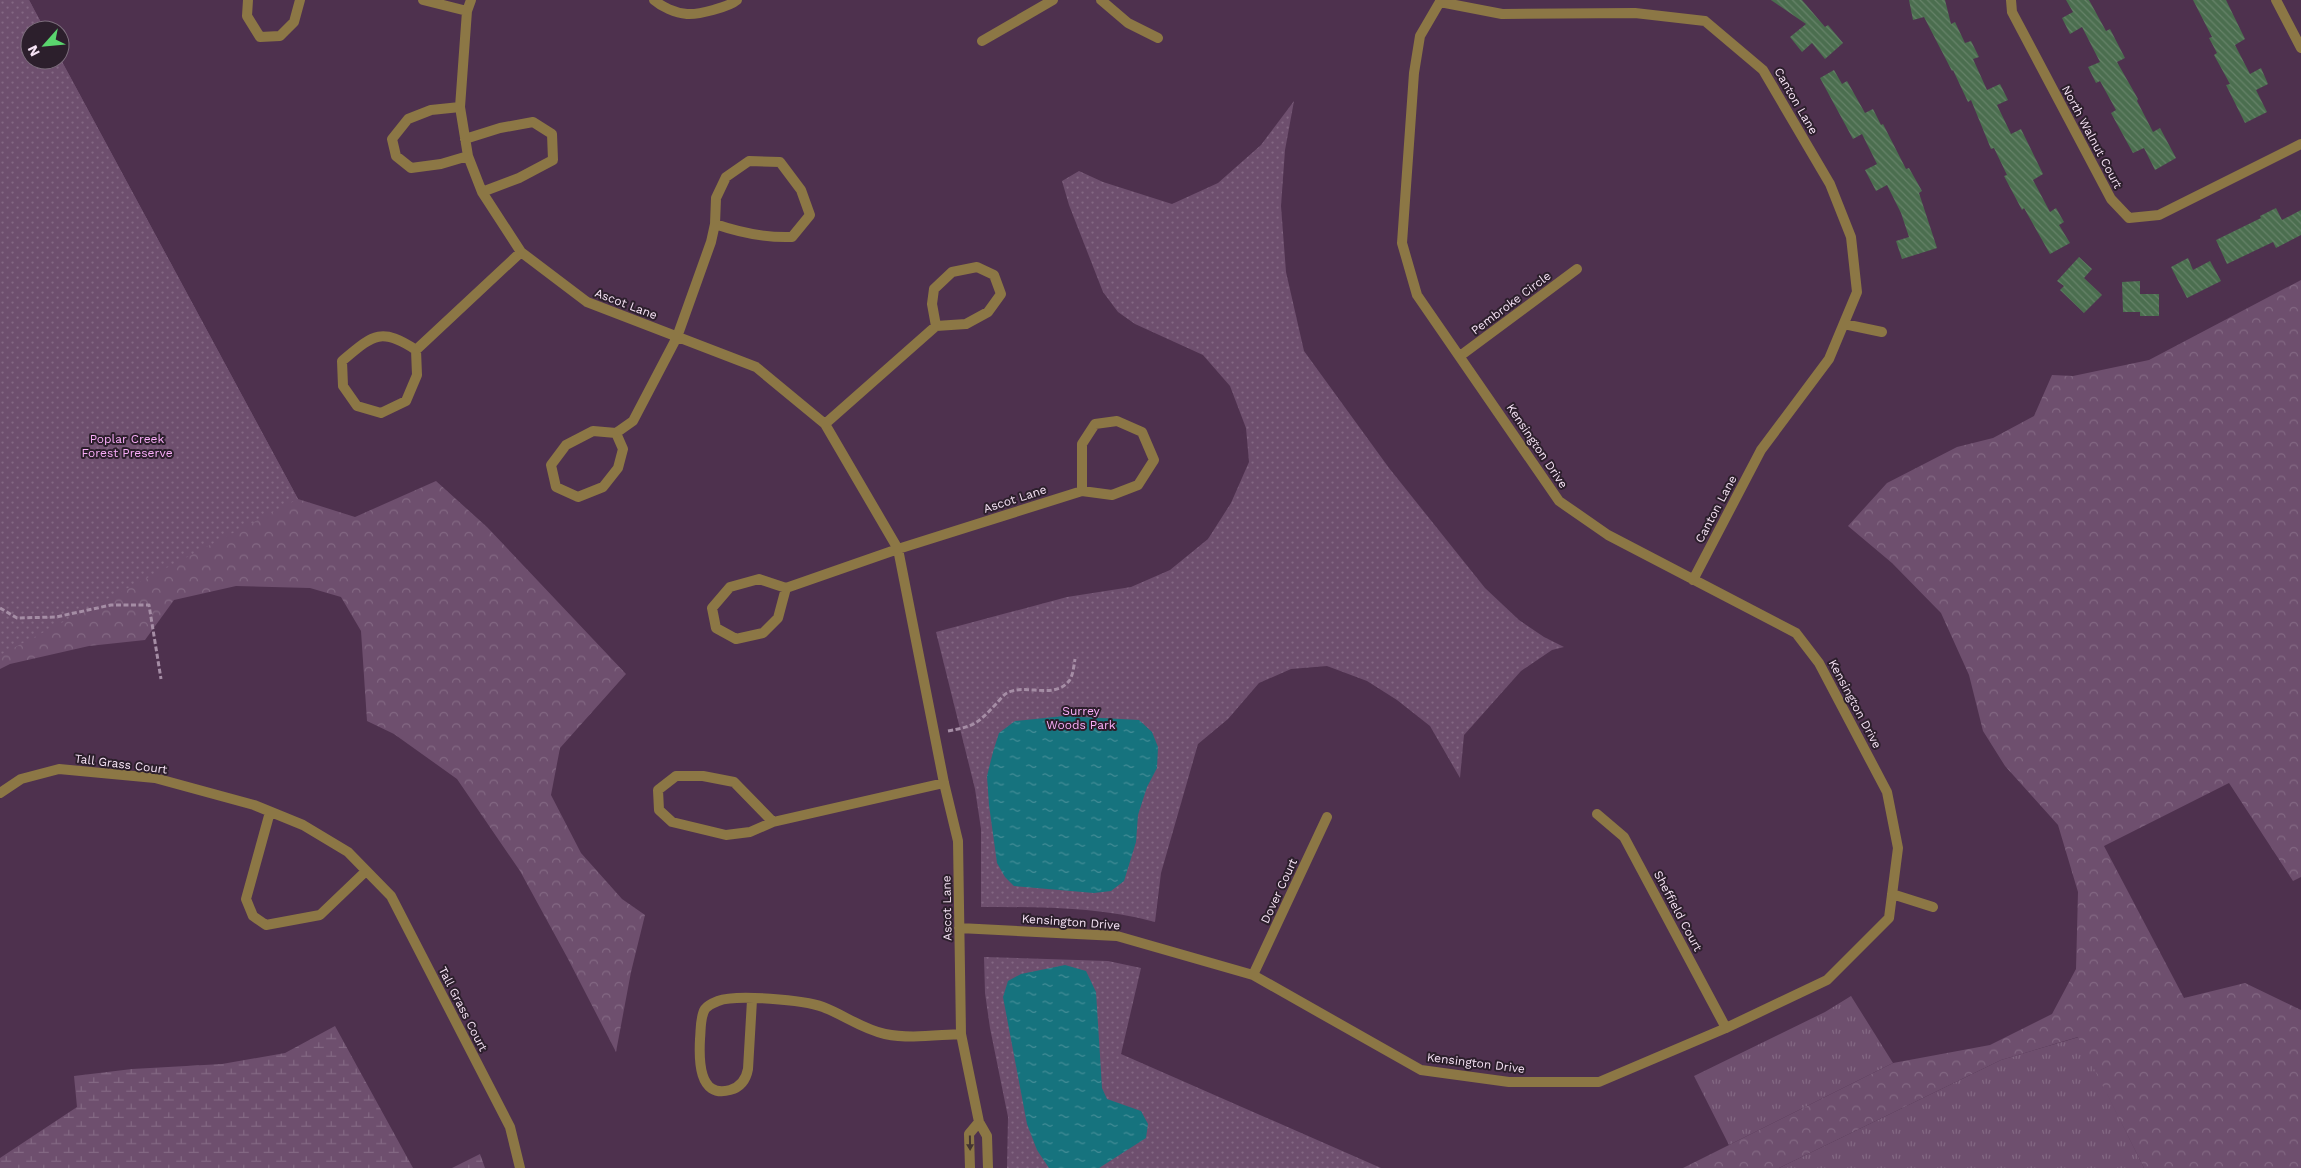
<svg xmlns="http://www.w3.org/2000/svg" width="2301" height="1168" font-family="'Work Sans',sans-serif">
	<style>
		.grass { fill: url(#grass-tufts) }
		.forest { fill: url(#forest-crowns) }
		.wetland { fill: url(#wetland-marsh) }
		.park { fill: url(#park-dots) }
		.water { fill: url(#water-ripples) }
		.building { fill: url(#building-back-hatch) }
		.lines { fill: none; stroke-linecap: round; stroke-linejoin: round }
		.path { stroke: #a58da5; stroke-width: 3; stroke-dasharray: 5 2.5; stroke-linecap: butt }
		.minor { stroke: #8c7745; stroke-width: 10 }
		.oneway { fill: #443532 }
		.labels { text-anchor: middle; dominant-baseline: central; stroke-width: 4; stroke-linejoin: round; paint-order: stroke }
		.street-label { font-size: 12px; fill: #f7e4f6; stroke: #2c1f2c }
		.park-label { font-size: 12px; fill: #fbaefa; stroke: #2c1f2c }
	</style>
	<defs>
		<pattern id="grass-tufts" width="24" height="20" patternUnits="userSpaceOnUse" patternTransform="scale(1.25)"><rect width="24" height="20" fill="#6e4f6e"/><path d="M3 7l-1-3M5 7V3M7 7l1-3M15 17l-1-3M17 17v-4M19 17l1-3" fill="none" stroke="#836883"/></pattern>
		<pattern id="forest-crowns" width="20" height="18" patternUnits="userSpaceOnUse" patternTransform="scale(1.25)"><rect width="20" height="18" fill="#6e4f6e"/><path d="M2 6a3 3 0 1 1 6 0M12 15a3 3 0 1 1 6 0" fill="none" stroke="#836883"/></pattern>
		<pattern id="wetland-marsh" width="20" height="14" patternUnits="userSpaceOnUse" patternTransform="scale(1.25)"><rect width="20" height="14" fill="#6e4f6e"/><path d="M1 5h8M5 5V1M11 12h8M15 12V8" fill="none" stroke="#836883"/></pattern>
		<pattern id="park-dots" width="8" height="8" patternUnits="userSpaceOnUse" patternTransform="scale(1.25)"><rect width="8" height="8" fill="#6e4f6e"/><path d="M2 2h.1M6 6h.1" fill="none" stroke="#836883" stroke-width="1.8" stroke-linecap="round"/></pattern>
		<pattern id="water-ripples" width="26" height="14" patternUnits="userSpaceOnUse" patternTransform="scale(1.25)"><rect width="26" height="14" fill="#16737e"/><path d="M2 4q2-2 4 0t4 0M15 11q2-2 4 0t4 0" fill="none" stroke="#448d97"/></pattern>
		<pattern id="building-back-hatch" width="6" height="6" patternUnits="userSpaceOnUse" patternTransform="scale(1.25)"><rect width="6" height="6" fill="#4b6e4f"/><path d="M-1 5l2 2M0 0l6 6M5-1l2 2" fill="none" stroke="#668369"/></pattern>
	</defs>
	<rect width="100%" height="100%" fill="#4e314e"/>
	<!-- grass -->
	<path class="grass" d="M1851,996L1893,1063L1729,1145L1694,1076L1825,1012Z
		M2079,1037L2144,1168H1779L2001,1060Z"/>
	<!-- forest -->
	<path class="forest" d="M0,0H29L45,30H30V60H60V58L298,499L355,517L436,481L487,527L626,674L560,748L551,795L581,853L622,899L645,915L631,972L616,1052L567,957L520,871L457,779L394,734L367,721L361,631L341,597L310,588L236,586L174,600L145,640L89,646L10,664L0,669Z
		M2301,280V877L2293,881L2229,783L2104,846L2184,998L2245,983L2301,1010V1168H2144L2078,1037L2001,1060L1779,1168H1683L1893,1063L1990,1045L2052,1014L2076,969L2078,892L2058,825L2005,766L1983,731L1969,675L1941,613L1892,563L1848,526L1887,483L1957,447L1993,438L2034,416L2052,375L2073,376L2149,360Z"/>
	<!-- wetland -->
	<path class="wetland" d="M335,1026L413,1168H0V1158L77,1107L74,1076L132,1069L222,1064L285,1053Z
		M480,1154L485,1168H452Z"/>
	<!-- park -->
	<path class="park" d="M0,0H29L45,30H30V60H60V58L298,499L0,655Z
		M1294,101L1285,150L1281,206L1286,272L1304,351L1389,468L1485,588L1519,620L1544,637L1564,647L1552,650L1521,671L1464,735L1460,778L1430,726L1397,700L1367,681L1327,666L1291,669L1259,683L1228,719L1198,744L1161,873L1155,922C1099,907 1039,907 981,907V829L975,789L936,632L1067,597L1131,587L1170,570L1208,539L1231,503L1249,462L1246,428L1230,386L1203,355L1135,324L1118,312L1103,292L1069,205L1062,181L1079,171L1103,182L1172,204L1218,183L1261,145Z
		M984,957L1108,961L1141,968L1121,1054L1381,1168H1007L1008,1117L990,1028L985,993Z"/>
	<!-- water -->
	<path class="water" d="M1064,716L1139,720L1152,732L1158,747L1157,768L1147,787L1138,815L1136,842L1124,881L1111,891L1094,893L1014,886L1005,877L997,863L989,805L987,776L993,752L999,733L1015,721Z
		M1065,965L1086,971L1096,992L1102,1088L1107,1099L1141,1111L1148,1124L1146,1138L1099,1168H1049L1037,1150L1027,1124L1003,997L1008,981L1021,974Z"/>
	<!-- building -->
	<path class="building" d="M1771,0H1802L1825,27L1828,25L1843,43L1825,59L1812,43L1802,52L1790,37L1806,24Z
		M1909,0H1945L1951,24L1955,22L1965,43L1971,41L1979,57L1973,59L1987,90L2000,84L2008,100L1997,105L2011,134L2021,129L2043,174L2033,180L2050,212L2056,208L2064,222L2059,225L2070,243L2050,254L2024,208L2022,210L2004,176L2007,175L1994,148L1991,149L1971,100L1968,102L1953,70L1952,71L1924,17L1913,20Z
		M2066,0H2089L2106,31L2110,29L2125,58L2117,62L2138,99L2137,101L2153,132L2160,128L2176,158L2155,170L2144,148L2133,153L2111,113L2116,110L2100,81L2096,83L2088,67L2100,62L2082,27L2070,34L2062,18L2073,12Z
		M2193,0H2226L2245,39L2235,45L2250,74L2261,68L2268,84L2256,90L2267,112L2245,123L2226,85L2230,84L2214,55L2217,53L2209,38L2212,37Z
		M1834,70L1842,84L1847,81L1865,113L1873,109L1881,125L1883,124L1906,169L1909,168L1922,191L1919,193L1937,248L1902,259L1896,241L1909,237L1901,213L1887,185L1876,191L1865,170L1877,164L1862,134L1853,139L1820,78Z
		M2276,208L2282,220L2301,210V235L2276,248L2273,242L2227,264L2216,240L2261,218L2260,216Z
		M2079,257L2092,269L2084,278L2102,295L2084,313L2060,290L2064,286L2057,281Z
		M2188,258L2193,270L2210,261L2221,281L2187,298L2171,267Z
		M2140,281V294H2159V316H2140V312H2123L2122,282Z"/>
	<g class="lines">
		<!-- path -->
		<path class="path" d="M0,608L17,618L56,617L111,605H149L161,679
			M948,731C975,726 977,724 996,704C999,701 1003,695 1007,693C1025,683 1054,700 1069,681C1073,676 1074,665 1075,659"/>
		<!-- minor -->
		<path class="minor" d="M248,0L247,16L260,37L280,36L294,22L300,0
			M423,0L467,11
			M471,0L467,11L460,107L468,156L482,192L521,252L587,302L756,367L825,424L898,549L944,783L958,841L961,1034L979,1122L987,1136L988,1168
			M654,0C662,7 675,13 687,14C698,15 729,7 737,0
			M1101,0L1128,23L1158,38
			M2011,0L2012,12L2111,199L2129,218L2159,215L2301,144
			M2276,0L2301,48
			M1440,2L1502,14L1635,13L1705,21L1763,70L1830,184L1851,237L1857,292L1829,359L1761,450L1693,580
			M982,41L1053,0
			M460,107L431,110L408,119L392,139L396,156L411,168L441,164L468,156
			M465,139L500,128L533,122L552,134L553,160L519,178L482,192
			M1844,324L1882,332
			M416,350L417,375L406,401L381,413L357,406L343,386L342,361C372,336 380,326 416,350L521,252
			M1460,356L1577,269
			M825,424L936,326L966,324L988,312L1001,294L994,275L977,267L952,272L934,289L932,304L936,326
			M616,433L623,449L618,468L603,487L578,497L556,487L551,465L566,445L593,431L616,433L633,421L677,337L711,242L715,224C741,233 765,238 792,237L810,215L801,190L780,162L749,161L726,177L716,198L715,224
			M786,588L778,618L763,633L736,639L716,628L712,608L730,587L759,579L786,588L898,549L1082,491L1112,495L1138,485L1154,460L1142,432L1117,421L1095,424L1082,444V491
			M0,793L21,779L59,769L155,778L254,805L303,825L348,852L391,896L510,1127L520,1168
			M270,812L246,899L253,916L266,925L320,915L366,871
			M1597,814L1624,837L1726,1028
			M773,822L750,832L726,835L672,822L659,810L658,790L676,776H703L734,782L773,822L944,783
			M1892,894L1933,907
			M959,928L1117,936L1253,975L1421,1070L1509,1082H1599L1726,1028L1827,980L1889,918L1898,848L1887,792L1819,663L1796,633L1608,535L1559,501L1417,295L1402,243L1414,73L1420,36L1441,0
			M1253,975L1327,817
			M752,1000L748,1069C746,1080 741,1087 730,1090C698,1099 699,1058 700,1039C701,1029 700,1017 705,1009C708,1005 713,1003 718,1001C736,994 804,1000 823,1007C844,1015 862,1029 885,1034C910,1039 936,1035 961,1034
			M970,1168L969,1134L979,1122"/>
	</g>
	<!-- one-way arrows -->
	<defs><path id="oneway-solid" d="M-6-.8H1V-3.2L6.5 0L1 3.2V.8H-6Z" transform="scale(1.25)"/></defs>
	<use class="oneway" href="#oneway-solid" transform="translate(970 1143) rotate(89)"/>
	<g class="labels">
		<!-- street labels -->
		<g class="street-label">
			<text transform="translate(1796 101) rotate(60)">Canton Lane</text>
			<text transform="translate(2092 137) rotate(62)">North Walnut Court</text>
			<text transform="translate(1511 303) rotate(-37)">Pembroke Circle</text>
			<text transform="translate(626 304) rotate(21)">Ascot Lane</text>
			<text transform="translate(1537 446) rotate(56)">Kensington Drive</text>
			<text transform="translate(1015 499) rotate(-18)">Ascot Lane</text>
			<text transform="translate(1716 509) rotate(-62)">Canton Lane</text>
			<text transform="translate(1855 704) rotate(62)">Kensington Drive</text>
			<text transform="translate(121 764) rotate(7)">Tall Grass Court</text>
			<text transform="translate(1279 891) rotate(-65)">Dover Court</text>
			<text transform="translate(947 908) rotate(-91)">Ascot Lane</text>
			<text transform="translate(1678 911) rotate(62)">Sheffield Court</text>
			<text transform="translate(1071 922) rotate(4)">Kensington Drive</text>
			<text transform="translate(463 1009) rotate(63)">Tall Grass Court</text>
			<text transform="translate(1476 1063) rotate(7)">Kensington Drive</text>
		</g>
		<!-- park labels -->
		<g class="park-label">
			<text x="127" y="439">Poplar Creek<tspan x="127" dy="14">Forest Preserve</tspan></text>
			<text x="1081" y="711">Surrey<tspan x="1081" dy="14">Woods Park</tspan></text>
		</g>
	</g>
	<!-- north arrow -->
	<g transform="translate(45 45) rotate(243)"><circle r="24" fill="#2c1f2c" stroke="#7d6e7d"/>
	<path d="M0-4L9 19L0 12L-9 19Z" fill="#5ad56e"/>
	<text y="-8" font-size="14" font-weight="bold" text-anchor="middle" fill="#f7e4f6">N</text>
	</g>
</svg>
